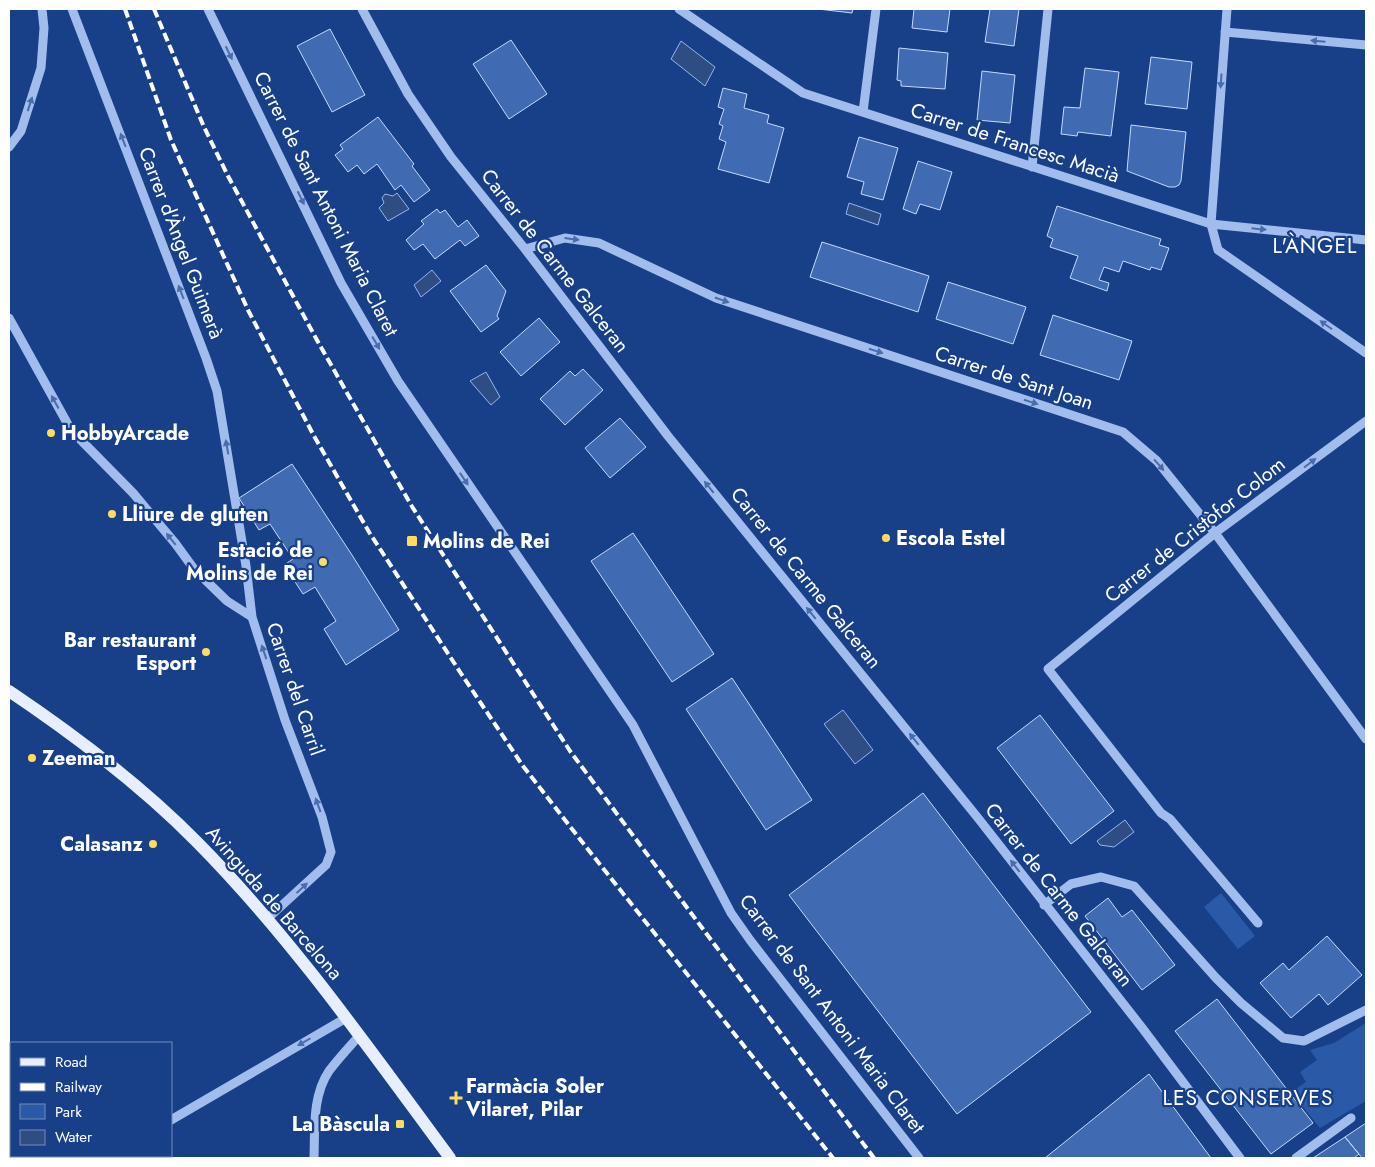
<svg xmlns="http://www.w3.org/2000/svg" width="1375" height="1167" font-family="Jost,sans-serif">
	<style>
		.green { fill: #2a59a7 }
		.water { fill: #2e4d83; stroke: #92b7f0 }
		.building { fill: #406ab2; stroke: #c6d9fa }
		.lines { fill: none; stroke-linecap: round; stroke-linejoin: round }
		.minor { stroke: #a0bdee; stroke-width: 9 }
		.major { stroke: #e7eeff; stroke-width: 12 }
		.rail { stroke: #fff; stroke-width: 4; stroke-dasharray: 9 4; stroke-linecap: butt }
		.oneway { fill: #486cac }
		.poi-dot { fill: #ffdc5d; stroke: #184089; stroke-width: 2 }
		.labels { text-anchor: middle; dominant-baseline: central; stroke-width: 4.5; stroke-linejoin: round; paint-order: stroke }
		.street-label { font-size: 20px; fill: #fff; stroke: #184089 }
		.poi-label { font-size: 20px; font-weight: bold; fill: #fff; stroke: #184089; text-anchor: start }
		.neighbourhood-label { font-size: 21px; letter-spacing: 1px; fill: #fff; stroke: #184089 }
	</style>
	<rect width="100%" height="100%" fill="#184089"/>
	<!-- green -->
	<path class="green" d="M1221,893L1255,936L1238,949L1204,907Z
		M1366,1023V1101L1320,1128L1291,1092L1306,1082L1300,1072L1317,1060L1310,1050L1334,1043Z"/>
	<!-- water -->
	<path class="water" d="M681,41L715,67L705,86L671,59Z
		M397,193L409,209L388,221L379,208L384,203L382,198L385,194L393,196Z
		M849,203L881,214L878,225L846,214Z
		M432,270L441,281L421,297L414,285Z
		M486,372L500,397L491,405L470,381Z
		M843,710L873,750L855,764L824,724Z
		M1125,820L1134,832L1114,847L1100,845L1097,841Z"/>
	<!-- building -->
	<path class="building" d="M818,9H853L852,13Z
		M914,9H950L947,32L912,28Z
		M990,9H1019L1014,46L985,42Z
		M330,29L365,95L332,112L297,46Z
		M511,40L547,94L509,119L473,64Z
		M899,48L948,53L945,89L901,86V81L897,80Z
		M1151,57L1192,62L1187,109L1145,104Z
		M1085,68L1119,72L1111,136L1078,132L1077,136L1061,134L1064,107L1080,108Z
		M982,71L1015,75L1010,123L977,120Z
		M723,88L747,94L744,108L769,115L767,123L784,128L769,183L718,169L726,142L719,139L723,126L719,124L724,109L718,107Z
		M378,117L414,164L412,166L430,190L414,202L401,185L395,190L377,164L364,174L357,165L348,172L335,155L343,149L340,145Z
		M1131,125L1186,132L1181,181L1179,185L1175,187H1169L1127,171Z
		M859,137L898,148L883,200L861,194L864,182L847,177Z
		M918,161L952,172L940,210L920,204L916,214L903,209Z
		M1057,206L1161,239L1159,245L1169,248L1161,270L1151,267L1150,270L1123,261L1119,272L1104,267L1099,280L1109,283L1107,291L1070,278L1078,256L1050,247L1053,239L1047,236Z
		M437,209L440,213L445,210L458,227L467,220L479,236L465,246L460,240L435,259L423,244L414,250L406,240L424,224L421,221Z
		M822,242L929,276L918,312L810,277Z
		M486,265L506,291L497,316L499,319L481,332L450,291Z
		M948,282L1026,307L1013,344L936,319Z
		M1053,315L1132,341L1119,380L1040,355Z
		M539,318L560,342L521,376L500,352Z
		M583,369L603,390L565,425L540,399L570,371L575,376Z
		M620,418L646,447L610,478L585,448Z
		M292,464L352,555L399,630L346,665L324,629L336,621L315,587L303,594L284,565L293,559L270,524L259,530L239,498Z
		M633,533L714,654L672,682L591,561Z
		M732,678L812,800L766,830L686,709Z
		M1040,715L1114,811L1071,844L997,748Z
		M923,793L1091,1012L957,1114L789,895Z
		M1108,898L1122,917L1132,910L1175,965L1142,990L1085,916Z
		M1327,936L1362,975L1328,1005L1319,994L1291,1018L1260,983L1283,963L1289,970Z
		M1217,999L1313,1123L1271,1154L1175,1031Z
		M1149,1074L1211,1158H1045Z
		M1366,1123V1158H1362L1345,1137Z
		M1345,1137L1359,1154L1354,1158H1313Z"/>
	<g class="lines">
		<!-- minor -->
		<path class="minor" d="M72,9L206,358L217,391L246,566L252,617L285,720L322,817L331,852L326,865L267,919
			M208,9L341,283L398,381L633,725L731,913L750,940L919,1158
			M362,9L408,94L451,157L525,249L668,436L978,818L1143,1029L1240,1158
			M679,9L803,93L1211,224L1366,240
			M1227,9L1211,224L1218,250L1366,353
			M1225,32L1366,45
			M863,112L876,9
			M9,147L21,131L41,68L44,28L42,9
			M1032,167L1048,9
			M525,249L565,238L599,243L716,298L1123,432L1157,461L1215,533L1366,739
			M9,318L71,430L133,493L175,543L194,569L227,601L252,617
			M1044,905L1071,884L1101,877L1134,886L1216,978L1241,1003L1283,1038L1304,1041L1366,1010
			M1258,923L1170,819L1161,813L1048,669L1215,533L1366,421
			M171,1120L346,1018
			M106,1158L110,1156
			M314,1158C315,1130 312,1096 329,1071C338,1059 349,1047 359,1036
			M1296,1158L1351,1118"/>
		<!-- major -->
		<path class="major" d="M9,691C76,736 140,784 197,842C292,938 370,1050 450,1158"/>
		<!-- rail -->
		<path class="rail" d="M125,9L171,140L248,310L314,436L369,532L460,672L523,766L579,838L833,1158
			M154,9L204,127L228,176L318,342L411,505L570,751L874,1158"/>
	</g>
	<!-- one-way arrows -->
	<defs><path id="oneway-solid" d="M-6-.8H1V-3.2L6.5 0L1 3.2V.8H-6Z" transform="scale(1.25)"/></defs>
	<g class="oneway">
		<use href="#oneway-solid" transform="translate(1318 41) rotate(-175)"/>
		<use href="#oneway-solid" transform="translate(229 53) rotate(64)"/>
		<use href="#oneway-solid" transform="translate(1221 81) rotate(94)"/>
		<use href="#oneway-solid" transform="translate(30 104) rotate(-72)"/>
		<use href="#oneway-solid" transform="translate(123 140) rotate(-111)"/>
		<use href="#oneway-solid" transform="translate(301 198) rotate(64)"/>
		<use href="#oneway-solid" transform="translate(1259 229) rotate(6)"/>
		<use href="#oneway-solid" transform="translate(572 239) rotate(7)"/>
		<use href="#oneway-solid" transform="translate(181 292) rotate(-111)"/>
		<use href="#oneway-solid" transform="translate(722 300) rotate(19)"/>
		<use href="#oneway-solid" transform="translate(1326 325) rotate(-145)"/>
		<use href="#oneway-solid" transform="translate(376 343) rotate(60)"/>
		<use href="#oneway-solid" transform="translate(876 351) rotate(18)"/>
		<use href="#oneway-solid" transform="translate(55 402) rotate(-119)"/>
		<use href="#oneway-solid" transform="translate(1031 402) rotate(18)"/>
		<use href="#oneway-solid" transform="translate(227 447) rotate(-100)"/>
		<use href="#oneway-solid" transform="translate(1310 463) rotate(-37)"/>
		<use href="#oneway-solid" transform="translate(1159 465) rotate(49)"/>
		<use href="#oneway-solid" transform="translate(464 479) rotate(56)"/>
		<use href="#oneway-solid" transform="translate(709 487) rotate(-129)"/>
		<use href="#oneway-solid" transform="translate(171 539) rotate(-129)"/>
		<use href="#oneway-solid" transform="translate(811 613) rotate(-129)"/>
		<use href="#oneway-solid" transform="translate(264 652) rotate(-109)"/>
		<use href="#oneway-solid" transform="translate(914 739) rotate(-129)"/>
		<use href="#oneway-solid" transform="translate(318 805) rotate(-110)"/>
		<use href="#oneway-solid" transform="translate(1015 866) rotate(-128)"/>
		<use href="#oneway-solid" transform="translate(302 888) rotate(-43)"/>
		<use href="#oneway-solid" transform="translate(304 1042) rotate(150)"/>
	</g>
	<!-- markers -->
	<g class="poi-dot">
		<circle cx="51" cy="433" r="5"/>
		<circle cx="112" cy="514" r="5"/>
		<circle cx="886" cy="538" r="5"/>
		<rect x="406" y="535" width="12" height="12" rx="2.5"/>
		<circle cx="323" cy="562" r="5"/>
		<circle cx="206" cy="652" r="5"/>
		<circle cx="32" cy="758" r="5"/>
		<circle cx="153" cy="844" r="5"/>
		<path d="M453.5 1090.5h5v5h5v5h-5v5h-5v-5h-5v-5h5z"/>
		<rect x="395" y="1119" width="10" height="10" rx="2.5"/>
	</g>
	<g class="labels">
		<!-- street labels -->
		<g class="street-label">
			<text transform="translate(1015 143) rotate(18)">Carrer de Francesc Macià</text>
			<text transform="translate(326 204) rotate(63)">Carrer de Sant Antoni Maria Claret</text>
			<text transform="translate(181 243) rotate(69)">Carrer d'Àngel Guimerà</text>
			<text transform="translate(555 261) rotate(52)">Carrer de Carme Galceran</text>
			<text transform="translate(1014 378) rotate(18)">Carrer de Sant Joan</text>
			<text transform="translate(1195 530) rotate(-38)">Carrer de Cristòfor Colom</text>
			<text transform="translate(806 578) rotate(51)">Carrer de Carme Galceran</text>
			<text transform="translate(295 689) rotate(71)">Carrer del Carril</text>
			<text transform="translate(1059 895) rotate(52)">Carrer de Carme Galceran</text>
			<text transform="translate(274 903) rotate(49)">Avinguda de Barcelona</text>
			<text transform="translate(832 1014) rotate(53)">Carrer de Sant Antoni Maria Claret</text>
		</g>
		<!-- poi labels -->
		<g class="poi-label">
			<text x="61" y="433">HobbyArcade</text>
			<text x="122" y="514">Lliure de gluten</text>
			<text x="896" y="538">Escola Estel</text>
			<text x="423" y="541">Molins de Rei</text>
			<text x="313" y="550" text-anchor="end">Estació de<tspan x="313" dy="23">Molins de Rei</tspan></text>
			<text x="196" y="640" text-anchor="end">Bar restaurant<tspan x="196" dy="23">Esport</tspan></text>
			<text x="42" y="758">Zeeman</text>
			<text x="143" y="844" text-anchor="end">Calasanz</text>
			<text x="466" y="1086">Farmàcia Soler<tspan x="466" dy="23">Vilaret, Pilar</tspan></text>
			<text x="390" y="1124" text-anchor="end">La Bàscula</text>
		</g>
		<!-- neighbourhood labels -->
		<g class="neighbourhood-label">
			<text x="1315" y="246">L'ÀNGEL</text>
			<text x="1248" y="1098">LES CONSERVES</text>
		</g>
	</g>
	<!-- border -->
	<rect width="1375" height="1167" fill="none" stroke="#ffffff" stroke-width="20"/>
	<!-- legend -->
	<rect x="10" y="1042" width="162" height="115" fill="#184089" stroke="#748cb8"/>
	<rect x="20" y="1058" width="25" height="8" fill="#e7eeff" stroke="#748cb8"/>
	<text x="55" y="1067" font-size="15" fill="#ffffff">Road</text>
	<rect x="20" y="1083" width="25" height="8" fill="#ffffff" stroke="#748cb8"/>
	<text x="55" y="1092" font-size="15" fill="#ffffff">Railway</text>
	<rect x="20" y="1104" width="25" height="15" fill="#2a59a7" stroke="#748cb8"/>
	<text x="55" y="1117" font-size="15" fill="#ffffff">Park</text>
	<rect x="20" y="1130" width="25" height="15" fill="#2e4d83" stroke="#748cb8"/>
	<text x="55" y="1142" font-size="15" fill="#ffffff">Water</text>
</svg>
